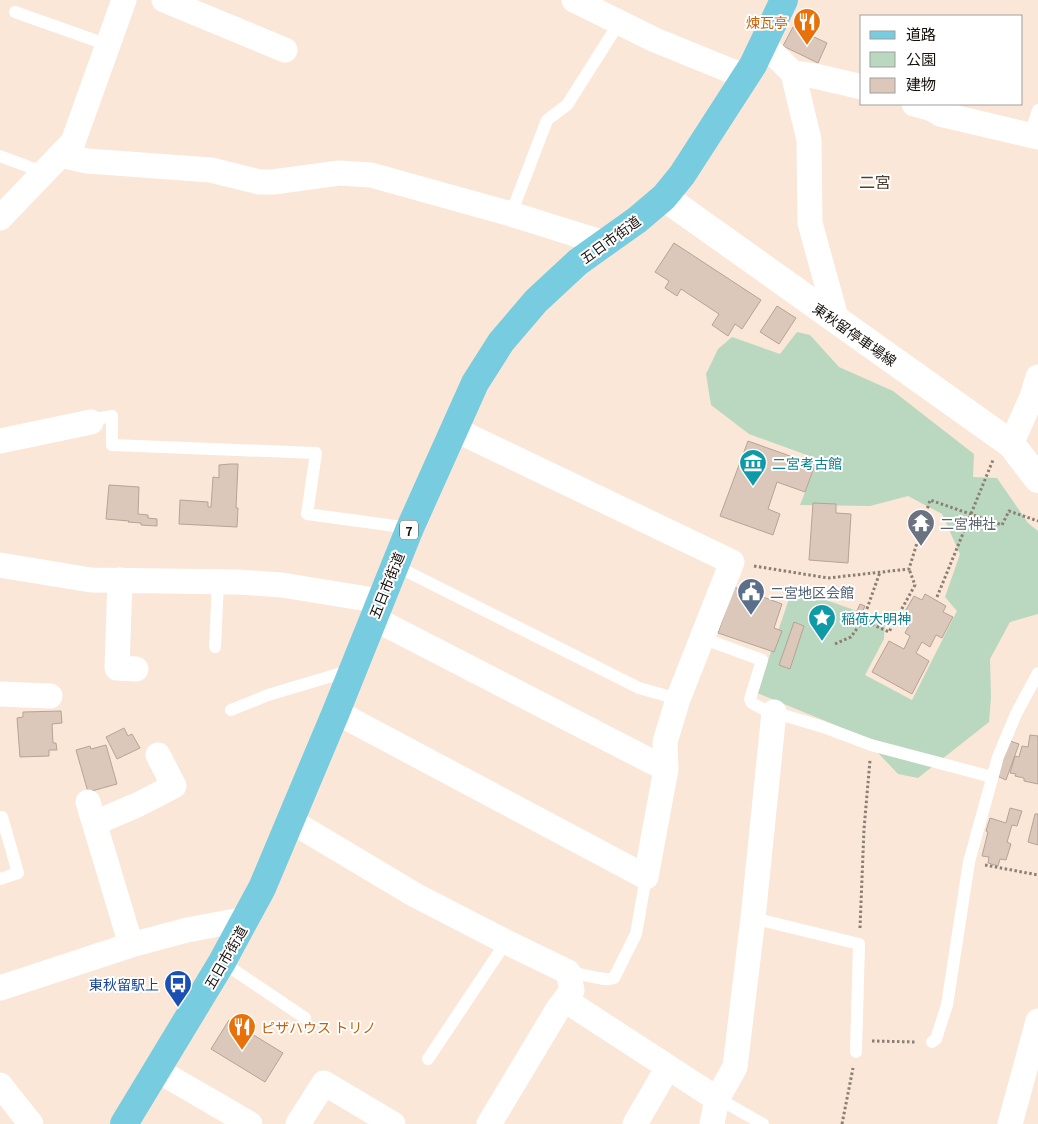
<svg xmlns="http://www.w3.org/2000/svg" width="1038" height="1124" font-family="Georgia,'Noto Sans JP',serif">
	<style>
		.green { fill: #b9d8bf }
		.building { fill: #dbc8ba; stroke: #b5a395 }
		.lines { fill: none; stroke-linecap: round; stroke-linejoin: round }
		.path { stroke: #8b7f74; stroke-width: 3; stroke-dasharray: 2.5 2.5; stroke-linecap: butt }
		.service { stroke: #fff; stroke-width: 12 }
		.minor { stroke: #fff; stroke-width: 25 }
		.secondary { stroke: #fff; stroke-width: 28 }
		.primary { stroke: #77ccdf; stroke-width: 28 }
		.labels { text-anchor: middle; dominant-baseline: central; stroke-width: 4; stroke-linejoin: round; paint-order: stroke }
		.shield { fill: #fff; stroke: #5c5854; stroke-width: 1 }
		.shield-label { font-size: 12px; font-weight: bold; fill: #16100b }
		.food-label { font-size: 14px; fill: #c56008; stroke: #fff; text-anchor: end }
		.street-label { font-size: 14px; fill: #16100b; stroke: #fff }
		.culture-label { font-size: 14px; fill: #0d838f; stroke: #fff; text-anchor: start }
		.worship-label { font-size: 14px; fill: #5b616d; stroke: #fff; text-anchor: start }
		.service-label { font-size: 14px; fill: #4e5e75; stroke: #fff; text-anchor: start }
		.transit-label { font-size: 14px; fill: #164399; stroke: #fff; text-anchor: end }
		.quarter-label { font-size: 16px; fill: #514135; stroke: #fff }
	</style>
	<rect width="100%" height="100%" fill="#fae7d8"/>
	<!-- green -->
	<path class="green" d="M797,332L810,335L839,367L893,391L974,454L973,477L997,478L1028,523L1038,531V614L1010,622L990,659L991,697L989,722L918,778L898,774L862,736L757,693L790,596L812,595L885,621L884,639L865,675L912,700L957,611L945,597L960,554L942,514L908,496L870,506L800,505L818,459L749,434L711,405L706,374L718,349L732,337L780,354Z"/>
	<!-- building -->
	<path class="building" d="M793,27L827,43L818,63L783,46Z
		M674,243L761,300L742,329L735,324L728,336L712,325L719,314L681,289L677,296L665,288L669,281L655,272Z
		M777,306L796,318L779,344L760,332Z
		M748,441L815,465L805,492L777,482L768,509L780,514L773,535L720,516Z
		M230,464H238L236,508H238L237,527L179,524L180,500L208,502V507H211L213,477L219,478V465Z
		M109,485L139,487L138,514L148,515V518L157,519V526L141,525V523L128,522L129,521L106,519Z
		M813,503L836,504V513L851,514L848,563L809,560Z
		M750,583L758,586L755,594L782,604L774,628L782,631L774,652L718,633L734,587L747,592Z
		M925,594L946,606L943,612L953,617L942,638L936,635L930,647L922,642L916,653L929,661L912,694L872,672L889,641L904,649L910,636L905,633L909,625L900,620L914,596L922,600Z
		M860,604L865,606L858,622L853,620Z
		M794,622L804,626L790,669L779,665Z
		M61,711L62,723L52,724L53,743H56L57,750H49V756L20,757L17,718L23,717V712Z
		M124,728L128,736L132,734L140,748L117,759L106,737Z
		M1030,735L1038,736V784L1024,781V778L1015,776L1016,774L1010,773L1015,756L1019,757L1022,746L1028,747Z
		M1010,741L1019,744L1006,780L997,776Z
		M106,745L117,784L88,792L76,750L90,746L91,749Z
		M1010,808L1022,811L1017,826L1012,825L1007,842L1011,844L1006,860L1000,859L998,866L988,863L989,857L982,856L988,832L986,831L990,818L1006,823Z
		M1035,814H1038V845L1028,842Z
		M229,1020L283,1053L265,1082L211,1049Z"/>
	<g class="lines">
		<!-- path -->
		<path class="path" d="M754,566L828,578L909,569L930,500L1002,525L1009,511L1038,521
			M937,597L993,460
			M863,620L889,632L915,585L909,569
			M835,644L851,637L863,620L880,572
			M985,865L1038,875
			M860,928L864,829L870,760
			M872,1041L916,1042
			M842,1124L853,1068"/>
		<!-- service -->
		<path class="service" d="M15,12L108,45
			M1030,135L1038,110
			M0,156L43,172
			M511,214L547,120L567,105L619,23
			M91,422L96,419L112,416V445L316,453L307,514L410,528
			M394,565L639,688L678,699
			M702,638L762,660L750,699L752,703L763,709L823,727L871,745L992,777
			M215,647L218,582
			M231,710L268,695L352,670
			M0,879L18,873L2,817
			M753,918L859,944L856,1052
			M222,962L305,1018
			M568,972C579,973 606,982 614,978L636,934L646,877
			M932,1042L936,1039L947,1005L969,862L998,757L1016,714L1038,673
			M428,1059L506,942
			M717,1099L726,1103L763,1124"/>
		<!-- minor -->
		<path class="minor" d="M164,0L285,50
			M574,0L655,40L746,77
			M764,44L793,73L815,76L862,87
			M793,73L809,140L810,223L837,321
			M914,104L932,109L940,114L1038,137
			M61,155L87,161L211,170L260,182H273L339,173L371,175L511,214L604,243
			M0,218L73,142L124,0
			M0,441L91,422
			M1011,444L1032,397L1038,377
			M0,565L91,580L238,582L282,585L380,601
			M120,580L117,668L136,669
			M373,618L666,769
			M0,694L50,696
			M336,712L646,877L666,769L665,742L678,699L732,562L454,429
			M88,802L131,945
			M291,821L415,895L506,942L568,972L572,990L565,1000L717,1099
			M95,823L137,805L174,786L158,755
			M0,988L131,945L187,930L246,919
			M157,1070L250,1124
			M0,1085L31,1124
			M298,1124L324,1083L393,1124
			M489,1124L558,1009L565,1000
			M635,1124L668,1067
			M712,1124L717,1099L735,1067L753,918L774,712
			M1010,1124L1038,1021"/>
		<!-- secondary -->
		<path class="secondary" d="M664,197L1011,444L1038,479"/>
		<!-- primary -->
		<path class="primary" d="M124,1124L222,962L262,888L336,712L410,528L475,383L501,342L536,301L578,262L637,220L664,197L682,175L753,65L784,0"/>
	</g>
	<!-- icons -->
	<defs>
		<symbol id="restaurant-pin" viewBox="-11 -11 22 30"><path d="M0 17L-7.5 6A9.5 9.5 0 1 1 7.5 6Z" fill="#e8710a" stroke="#fff"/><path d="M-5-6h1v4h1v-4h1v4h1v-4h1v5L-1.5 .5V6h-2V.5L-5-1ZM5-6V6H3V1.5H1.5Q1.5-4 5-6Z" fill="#fff"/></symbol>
		<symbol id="museum-pin" viewBox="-11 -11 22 30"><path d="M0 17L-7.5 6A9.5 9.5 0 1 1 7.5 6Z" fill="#0f9aa8" stroke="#fff"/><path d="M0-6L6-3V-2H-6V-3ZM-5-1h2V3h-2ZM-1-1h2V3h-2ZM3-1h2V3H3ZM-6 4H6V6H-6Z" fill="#fff"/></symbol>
		<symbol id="temple-pin" viewBox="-11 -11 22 30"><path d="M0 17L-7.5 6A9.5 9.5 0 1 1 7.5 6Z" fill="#6b7280" stroke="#fff"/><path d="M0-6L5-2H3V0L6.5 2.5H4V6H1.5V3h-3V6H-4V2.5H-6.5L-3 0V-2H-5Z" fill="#fff"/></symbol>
		<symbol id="civic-pin" viewBox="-11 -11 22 30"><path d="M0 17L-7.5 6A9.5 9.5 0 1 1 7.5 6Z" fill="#5c6f8a" stroke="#fff"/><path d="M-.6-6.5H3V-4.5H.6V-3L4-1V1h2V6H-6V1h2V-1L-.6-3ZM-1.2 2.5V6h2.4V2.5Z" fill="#fff"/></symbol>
		<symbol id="sight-pin" viewBox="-11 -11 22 30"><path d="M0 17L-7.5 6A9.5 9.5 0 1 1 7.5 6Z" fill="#0f9aa8" stroke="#fff"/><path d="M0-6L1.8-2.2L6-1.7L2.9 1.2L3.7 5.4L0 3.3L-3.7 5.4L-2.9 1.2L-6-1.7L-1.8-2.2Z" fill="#fff"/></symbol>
		<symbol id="bus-pin" viewBox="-11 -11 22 30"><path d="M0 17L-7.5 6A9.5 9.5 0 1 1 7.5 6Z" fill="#1a4fb4" stroke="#fff"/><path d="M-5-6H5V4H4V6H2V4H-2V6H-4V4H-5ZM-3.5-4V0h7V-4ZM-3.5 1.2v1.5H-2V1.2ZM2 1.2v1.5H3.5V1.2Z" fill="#fff"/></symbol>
	</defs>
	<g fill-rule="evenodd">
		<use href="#restaurant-pin" x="791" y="6" width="32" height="43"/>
		<use href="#museum-pin" x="737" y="447" width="32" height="43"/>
		<use href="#temple-pin" x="905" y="507" width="32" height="43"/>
		<use href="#civic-pin" x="735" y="576" width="32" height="43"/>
		<use href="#sight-pin" x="806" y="602" width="32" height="43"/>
		<use href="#bus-pin" x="162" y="968" width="32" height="43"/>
		<use href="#restaurant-pin" x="226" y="1011" width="32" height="43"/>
	</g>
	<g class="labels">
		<!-- shield labels -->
		<rect class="shield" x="400" y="520.5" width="18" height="19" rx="4"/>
		<g class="shield-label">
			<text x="409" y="530">7</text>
		</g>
		<!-- food labels -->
		<g class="food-label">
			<text x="788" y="22">煉瓦亭</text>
			<text x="261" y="1027" text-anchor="start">ピザハウス トリノ</text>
		</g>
		<!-- street labels -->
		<g class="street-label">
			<text transform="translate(610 239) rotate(-36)">五日市街道</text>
			<text transform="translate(855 334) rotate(35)">東秋留停車場線</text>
			<text transform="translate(386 585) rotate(-68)">五日市街道</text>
			<text transform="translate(225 957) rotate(-60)">五日市街道</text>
		</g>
		<!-- culture labels -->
		<g class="culture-label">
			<text x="772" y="463">二宮考古館</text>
			<text x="841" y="618">稲荷大明神</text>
		</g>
		<!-- worship labels -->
		<g class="worship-label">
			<text x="940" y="523">二宮神社</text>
		</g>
		<!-- service labels -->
		<g class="service-label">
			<text x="770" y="592">二宮地区会館</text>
		</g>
		<!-- transit labels -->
		<g class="transit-label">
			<text x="159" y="984">東秋留駅上</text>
		</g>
		<!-- quarter labels -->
		<g class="quarter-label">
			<text x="875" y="181">二宮</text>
		</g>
	</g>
	<!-- legend -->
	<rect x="860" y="15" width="162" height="90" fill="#ffffff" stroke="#a29f9d"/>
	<rect x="870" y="31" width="25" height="8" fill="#77ccdf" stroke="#a29f9d"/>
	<text x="906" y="40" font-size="15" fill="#16100b">道路</text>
	<rect x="870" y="52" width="25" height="15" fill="#b9d8bf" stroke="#a29f9d"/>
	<text x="906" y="65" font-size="15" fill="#16100b">公園</text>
	<rect x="870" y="78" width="25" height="15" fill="#dbc8ba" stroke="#a29f9d"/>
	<text x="906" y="90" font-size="15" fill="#16100b">建物</text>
</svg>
